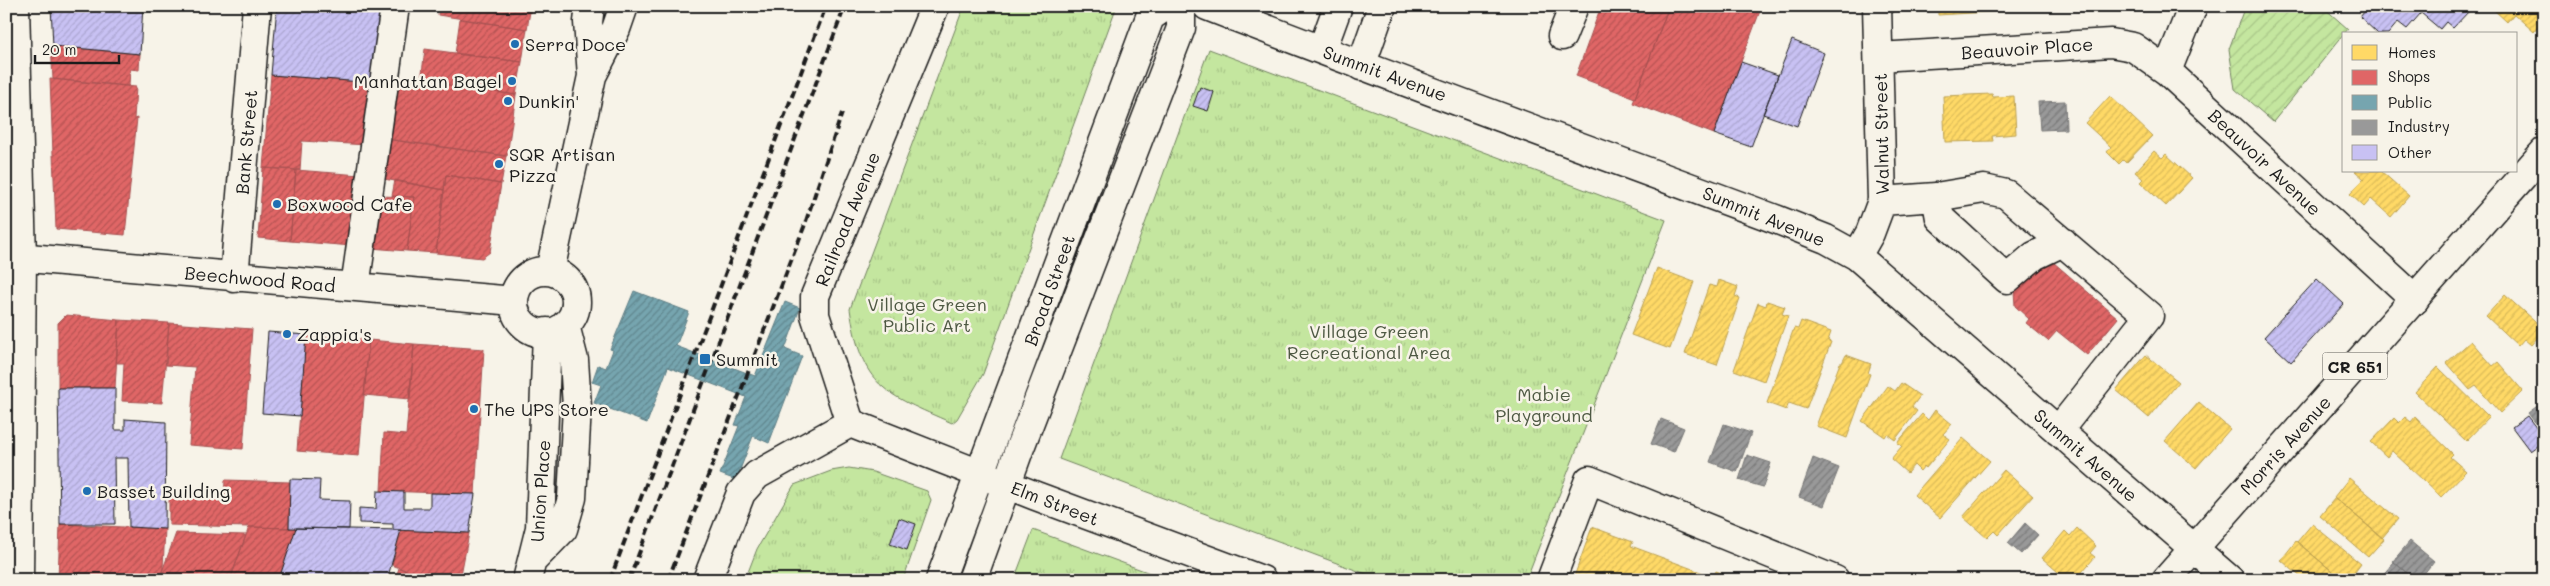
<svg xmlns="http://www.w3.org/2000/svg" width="2550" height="586" font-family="Mali,sans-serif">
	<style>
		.park { fill: url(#park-tufts); stroke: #70815e }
		.garden { fill: url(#garden-furrows); stroke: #70815e }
		.homes { fill: url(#homes-hatch); stroke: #bba050 }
		.shops { fill: url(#shops-hatch); stroke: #a55050 }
		.public { fill: url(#public-hatch); stroke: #5b7c83 }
		.industry { fill: url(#industry-hatch); stroke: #747474 }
		.building { fill: url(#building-hatch); stroke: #1c1c1c }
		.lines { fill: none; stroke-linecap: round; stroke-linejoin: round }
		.minor-casing { stroke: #1c1c1c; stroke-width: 31 }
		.major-casing { stroke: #1c1c1c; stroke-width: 31 }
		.minor { stroke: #f7f3e8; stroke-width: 28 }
		.major { stroke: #f7f3e8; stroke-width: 28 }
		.rail { stroke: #1c1c1c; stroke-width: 4; stroke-dasharray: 8 4; stroke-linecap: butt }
		.poi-dot { fill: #1f6fb2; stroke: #f7f3e8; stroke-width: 2 }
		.labels { text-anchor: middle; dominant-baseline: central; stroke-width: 5; stroke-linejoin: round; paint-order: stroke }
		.shield { fill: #f7f3e8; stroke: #5e5c59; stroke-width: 1 }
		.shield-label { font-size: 16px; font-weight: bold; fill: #1c1c1c }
		.poi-label { font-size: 18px; fill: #1c1c1c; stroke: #f7f3e8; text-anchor: start }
		.street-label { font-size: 18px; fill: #1c1c1c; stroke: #f7f3e8 }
		.park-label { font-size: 18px; fill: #4e5943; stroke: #f7f3e8 }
	</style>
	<defs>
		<pattern id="park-tufts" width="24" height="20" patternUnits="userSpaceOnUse" patternTransform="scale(1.25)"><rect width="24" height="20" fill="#c4e69f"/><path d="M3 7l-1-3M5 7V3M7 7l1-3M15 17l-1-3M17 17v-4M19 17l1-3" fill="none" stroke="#a8c588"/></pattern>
		<pattern id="garden-furrows" width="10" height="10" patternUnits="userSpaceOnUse" patternTransform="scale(1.25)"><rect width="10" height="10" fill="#c4e69f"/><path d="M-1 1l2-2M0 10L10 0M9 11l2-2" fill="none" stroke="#a8c588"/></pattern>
		<pattern id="homes-hatch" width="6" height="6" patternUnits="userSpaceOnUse" patternTransform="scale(1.25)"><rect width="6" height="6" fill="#ffd966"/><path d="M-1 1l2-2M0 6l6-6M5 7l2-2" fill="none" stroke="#daba58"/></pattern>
		<pattern id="shops-hatch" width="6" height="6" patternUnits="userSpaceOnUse" patternTransform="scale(1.25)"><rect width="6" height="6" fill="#e06666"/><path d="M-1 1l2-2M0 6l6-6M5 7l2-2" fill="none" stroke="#b55353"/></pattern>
		<pattern id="public-hatch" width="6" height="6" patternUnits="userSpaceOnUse" patternTransform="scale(1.25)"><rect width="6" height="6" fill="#76a5af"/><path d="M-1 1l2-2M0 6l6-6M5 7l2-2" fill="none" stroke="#60868e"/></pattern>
		<pattern id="industry-hatch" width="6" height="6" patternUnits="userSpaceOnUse" patternTransform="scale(1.25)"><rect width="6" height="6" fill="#999"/><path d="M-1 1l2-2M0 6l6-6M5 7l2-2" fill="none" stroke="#7c7c7c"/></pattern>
		<pattern id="building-hatch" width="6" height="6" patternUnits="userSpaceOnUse" patternTransform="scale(1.25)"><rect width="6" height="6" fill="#c8c1f3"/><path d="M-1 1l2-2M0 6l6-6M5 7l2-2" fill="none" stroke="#aba5d0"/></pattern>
	</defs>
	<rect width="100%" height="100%" fill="#f7f3e8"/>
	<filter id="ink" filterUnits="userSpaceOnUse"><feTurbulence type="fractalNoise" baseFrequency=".02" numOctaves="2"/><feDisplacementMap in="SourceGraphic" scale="10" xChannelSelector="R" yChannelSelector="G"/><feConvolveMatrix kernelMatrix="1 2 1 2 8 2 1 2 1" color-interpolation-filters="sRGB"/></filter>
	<g filter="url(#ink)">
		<!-- park -->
		<path class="park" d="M964,6L1116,8L983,374L957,419L952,423C884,393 862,388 850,309Z
			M1209,49L1666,220L1526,580H1382L1059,459Z
			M849,468L873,472L927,491L931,500L903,580H745L757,549L794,485L831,471Z
			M1033,530L1169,580H1014Z"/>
		<!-- garden -->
		<path class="garden" d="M2245,6H2322L2348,29L2273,122L2235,89L2229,49Z"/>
		<!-- homes -->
		<path class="homes" d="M1938,6H2004V11L1938,15Z
			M2496,6H2544V20L2534,32L2514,14L2507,22L2493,9Z
			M1992,94L1993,97L2014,96L2016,134L1992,136L1993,141L1945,142L1943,96Z
			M2110,96L2152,136L2126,163L2123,160L2119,164L2107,152L2111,147L2085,123Z
			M2154,151L2162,158L2166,154L2192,178L2166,206L2140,182L2143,179L2135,172Z
			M2355,171H2381L2409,196L2391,217L2371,199L2364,207L2350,194L2364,179Z
			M1657,268L1694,282L1670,349L1631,335Z
			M1719,280L1738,287L1735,296L1740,298L1717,365L1685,354L1709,285L1717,287Z
			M2505,295L2544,330L2531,345L2524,339L2518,346L2486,316Z
			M1767,301L1785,307L1782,314L1788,316L1764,381L1734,370L1758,303L1766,306Z
			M1801,321L1831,332L1828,341L1831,342L1806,409L1789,403L1786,410L1767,403L1794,328L1798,329Z
			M2471,341L2493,366L2498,362L2523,391L2500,413L2476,386L2470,390L2446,363Z
			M1846,355L1871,364L1868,373L1870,374L1847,438L1816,426L1840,363H1842Z
			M2146,355L2179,382L2149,418L2116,390Z
			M2438,367L2489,417L2466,441L2415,392Z
			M1901,383L1920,396L1912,407L1917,411L1895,440L1887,434L1885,437L1862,421L1888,386L1895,391Z
			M2199,402L2230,429L2196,468L2165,441Z
			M1935,410L1952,424L1943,434L1950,439L1926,468L1924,466L1920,471L1914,465L1907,473L1891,459L1902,446L1897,443L1922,414L1928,420Z
			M2405,417L2411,422L2415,417L2453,454L2450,457L2466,471L2441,497L2392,451L2387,457L2371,442L2394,418L2399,423Z
			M1963,438L1990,461L1940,518L1914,495Z
			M2004,470L2033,496L1998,535L1994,531L1987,538L1963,517Z
			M2349,478L2398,519L2382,538L2334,497Z
			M2335,498L2384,539L2368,557L2320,516Z
			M2312,524L2361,564L2349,580H2343L2297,542Z
			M1592,527L1633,542L1631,546L1714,577L1716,571L1738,580H1580L1574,577Z
			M2077,528L2096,546L2090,553L2095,557L2075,580H2067L2042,558L2065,531L2070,536Z
			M2296,541L2297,542L2343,580H2304L2281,560Z"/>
		<!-- shops -->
		<path class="shops" d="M439,6H531L527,29L438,15Z
			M1601,6H1669L1635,98L1576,76Z
			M1669,6H1748L1760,11L1714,134L1633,103Z
			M460,19L527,29L522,62L455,54Z
			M51,46L140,54L139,70L130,69L129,86L53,79Z
			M425,49L522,62L516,95L421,81Z
			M271,75L375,83L366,145L302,141L300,170L263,168Z
			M396,77L516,95L507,156L387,139Z
			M50,79L136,87L134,119L137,118L125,235L56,229Z
			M391,140L506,156L501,184L446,175L444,190L384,179Z
			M263,168L296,170L290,241L258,238Z
			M296,170L360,175L352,246L290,241Z
			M446,175L501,184L490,252L482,258L436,253Z
			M395,180L444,190L436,253L407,251L414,197L392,196Z
			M378,196L414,197L407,251L371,248Z
			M2053,262L2118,318L2087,355L2057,331L2048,341L2026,323L2029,319L2015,306L2014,291L2030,269Z
			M66,315L119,320L115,388H58V323Z
			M119,320L169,323L162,403L122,401L124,363H116Z
			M169,323L252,329L243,449L189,445L195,367L166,365Z
			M306,335L369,340L359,456L297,451Z
			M369,340L414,344L410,399L364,395Z
			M414,344L484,349L475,494L381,491L384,433L406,435Z
			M225,480L290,482L289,528L169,525V497L224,499Z
			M60,524L165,529L163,568L159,580H58Z
			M249,527L296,528L278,580H230Z
			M401,530L469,533L460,580H432L392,565Z
			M176,533L246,535L230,580H159Z
			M399,568L432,580H395Z"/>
		<!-- public -->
		<path class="public" d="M634,291L689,312L676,346L755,376L785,302L800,308L785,349L802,356L769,443L753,436L736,480L720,474L739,426L735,425L746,397L668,367L647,423L594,403L601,385L592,382L598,365L606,368L613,350L610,349Z"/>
		<!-- industry -->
		<path class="industry" d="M2065,101L2066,129L2040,130L2038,102Z
			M2544,401V434L2528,413Z
			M1661,419L1684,428L1674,452L1651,444Z
			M1724,424L1751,433L1737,472L1710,462Z
			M1747,455L1771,463L1763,487L1739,480Z
			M1813,458L1839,468L1824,506L1799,497Z
			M2025,523L2038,535L2021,554L2008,543Z
			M2410,541L2434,561L2419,580H2415L2393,561Z
			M2394,562L2415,580L2379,579Z"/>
		<!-- building -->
		<path class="building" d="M51,6H143L140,54L53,46Z
			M277,6H387L375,83L271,75Z
			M2369,6H2465L2470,10L2453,28L2446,22L2440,29L2421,13L2407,29L2398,22L2388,34H2378L2360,17Z
			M1792,40L1824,53L1797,126L1763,114Z
			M1741,62L1778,75L1751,147L1714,134Z
			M1200,87L1214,92L1208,111L1193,106Z
			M2317,279L2344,304L2291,362L2264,337Z
			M268,332L306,335L300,416L262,413Z
			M58,388H115V430H125V419L166,422L165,529L129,527L128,458H114L115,524H60Z
			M2527,416L2544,438V441L2530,451L2512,427Z
			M290,479L320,480L319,500L350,501L349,529L289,528Z
			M377,491L404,492V508H430V493L475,494L469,533L393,530V524L359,523V508L376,509Z
			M899,518L916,524L907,550L890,544Z
			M296,528L349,529L401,530L387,580H281L279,579Z"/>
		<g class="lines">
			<defs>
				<path id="minor" d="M590,6L588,22L592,76
					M1207,6C1396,80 1588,149 1778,220L1826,239L1857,256L2230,580
					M1562,36L1574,6
					M1322,50L1338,6
					M1879,57L2111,43L2133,47L2167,71L2415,299
					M1361,66L1382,6
					M2167,71L2193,6
					M1936,197L1940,218L2007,279L2034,256L2063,242
					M1882,201L1936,197L1984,189L2006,194L2149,316L2058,431
					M6,256L514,301
					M1857,256L1870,233L1882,201L1877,6
					M550,271L592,76L616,29L624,6
					M514 302a31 31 0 1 1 62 0a31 31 0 1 1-62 0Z
					M234,278L257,6
					M355,287L395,6
					M850,423L815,315V296L935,6
					M850,423L1036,496L1262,580
					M534,559L563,529L572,498L577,407L574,360L565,325
					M527,580L540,528L547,332
					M707,580L741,493L757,475L850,423
					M1551,580L1589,480L1835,580"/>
				<path id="major" d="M15,6L22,258L19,580
					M940,580L1150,17L1166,6
					M972,580L1019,450L1181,28V6
					M2166,580L2544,152"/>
			</defs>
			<!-- minor casing -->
			<use href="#minor" class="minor-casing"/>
			<!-- major casing -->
			<use href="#major" class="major-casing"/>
			<!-- minor -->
			<use href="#minor" class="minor"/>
			<!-- major -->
			<use href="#major" class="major"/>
			<!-- rail -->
			<path class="rail" d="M610,580L826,6
				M629,580L845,6
				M668,580L804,227L842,113"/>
		</g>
	</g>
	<!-- markers -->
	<g class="poi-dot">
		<circle cx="515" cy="44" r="5"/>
		<circle cx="512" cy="81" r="5"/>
		<circle cx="508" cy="101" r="5"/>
		<circle cx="499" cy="164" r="5"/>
		<circle cx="277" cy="204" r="5"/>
		<circle cx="287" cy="334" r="5"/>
		<rect x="699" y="353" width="12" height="12" rx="2.5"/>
		<circle cx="474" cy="409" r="5"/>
		<circle cx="87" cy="491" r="5"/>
	</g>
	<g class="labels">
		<!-- shield labels -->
		<rect class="shield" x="2322.5" y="352.5" width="65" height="27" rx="4"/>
		<g class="shield-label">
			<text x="2355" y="366">CR 651</text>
		</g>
		<!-- poi labels -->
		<g class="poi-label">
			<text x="525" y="44">Serra Doce</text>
			<text x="502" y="81" text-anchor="end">Manhattan Bagel</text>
			<text x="518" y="101">Dunkin'</text>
			<text x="509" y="154">SQR Artisan<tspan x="509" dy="21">Pizza</tspan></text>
			<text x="287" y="204">Boxwood Cafe</text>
			<text x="297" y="334">Zappia's</text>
			<text x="716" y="359">Summit</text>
			<text x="484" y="409">The UPS Store</text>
			<text x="97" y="491">Basset Building</text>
		</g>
		<!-- street labels -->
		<g class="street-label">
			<text transform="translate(2027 48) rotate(-4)">Beauvoir Place</text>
			<text transform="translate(1385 73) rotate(20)">Summit Avenue</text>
			<text transform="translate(1881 134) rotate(-91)">Walnut Street</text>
			<text transform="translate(246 142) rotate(-85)">Bank Street</text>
			<text transform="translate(2265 162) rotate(43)">Beauvoir Avenue</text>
			<text transform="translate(1764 216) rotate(22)">Summit Avenue</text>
			<text transform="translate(847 219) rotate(-68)">Railroad Avenue</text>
			<text transform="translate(260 279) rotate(5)">Beechwood Road</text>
			<text transform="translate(1049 290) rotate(-70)">Broad Street</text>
			<text transform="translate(2285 445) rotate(-48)">Morris Avenue</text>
			<text transform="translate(2086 455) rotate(41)">Summit Avenue</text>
			<text transform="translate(540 491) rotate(-86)">Union Place</text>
			<text transform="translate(1055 503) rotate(21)">Elm Street</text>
		</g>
		<!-- park labels -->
		<g class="park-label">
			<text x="927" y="304">Village Green<tspan x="927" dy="21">Public Art</tspan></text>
			<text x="1369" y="331">Village Green<tspan x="1369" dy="21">Recreational Area</tspan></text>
			<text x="1544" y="394">Mabie<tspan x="1544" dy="21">Playground</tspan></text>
		</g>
	</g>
	<!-- margin -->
	<rect width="2550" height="586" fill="none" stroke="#f7f3e8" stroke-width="25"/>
	<rect x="12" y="12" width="2525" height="561" fill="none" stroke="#1c1c1c" stroke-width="2" filter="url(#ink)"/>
	<!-- legend -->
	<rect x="2342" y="32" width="175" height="140" fill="#f7f3e8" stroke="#9f9d96"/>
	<rect x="2352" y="45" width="25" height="15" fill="#ffd966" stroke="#9f9d96"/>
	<text x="2388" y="58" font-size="15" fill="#1c1c1c">Homes</text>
	<rect x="2352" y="70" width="25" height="15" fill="#e06666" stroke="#9f9d96"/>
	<text x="2388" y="82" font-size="15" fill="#1c1c1c">Shops</text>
	<rect x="2352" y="95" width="25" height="15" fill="#76a5af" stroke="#9f9d96"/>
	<text x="2388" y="108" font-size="15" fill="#1c1c1c">Public</text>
	<rect x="2352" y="120" width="25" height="15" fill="#999999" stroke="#9f9d96"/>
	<text x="2388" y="132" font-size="15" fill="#1c1c1c">Industry</text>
	<rect x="2352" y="145" width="25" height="15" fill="#c8c1f3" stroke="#9f9d96"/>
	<text x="2388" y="158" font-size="15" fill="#1c1c1c">Other</text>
	<!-- scale -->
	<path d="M35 55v8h84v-8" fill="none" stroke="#1c1c1c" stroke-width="2.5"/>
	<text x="42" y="55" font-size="15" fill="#1c1c1c" stroke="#f7f3e8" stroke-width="4" paint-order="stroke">20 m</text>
</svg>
